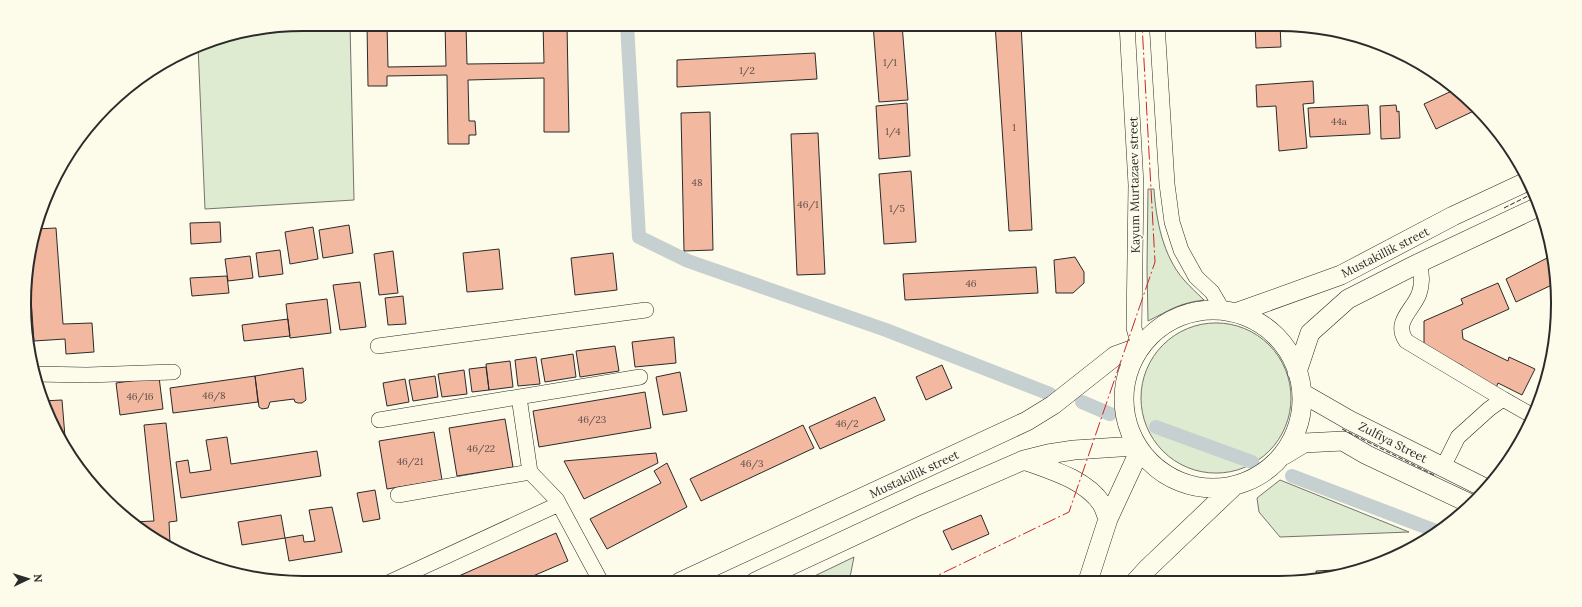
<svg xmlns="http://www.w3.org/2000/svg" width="1582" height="607" font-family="Lora,serif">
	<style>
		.green { fill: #deebd1; stroke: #74746e }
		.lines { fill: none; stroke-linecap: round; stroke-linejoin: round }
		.canal { stroke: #c7d0d0; stroke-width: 14 }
		.building { fill: #f2b8a0; stroke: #2b2b2b }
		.minor-casing { stroke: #2b2b2b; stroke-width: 16 }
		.major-casing { stroke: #2b2b2b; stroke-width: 20 }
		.minor { stroke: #fdfbea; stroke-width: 15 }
		.major { stroke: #fdfbea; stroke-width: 19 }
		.fence { stroke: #2b2b2b; stroke-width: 1; stroke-dasharray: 5 2; stroke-linecap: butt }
		.power { stroke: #c62828; stroke-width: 1; stroke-dasharray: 14 3 2 3; stroke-linecap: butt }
		.labels { text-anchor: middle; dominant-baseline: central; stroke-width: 3; stroke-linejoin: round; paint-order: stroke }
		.number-label { font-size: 10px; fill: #5d4e48 }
		.street-label { font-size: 12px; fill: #2b2b2b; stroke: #fdfbea }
		.rim { fill: none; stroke: #2b2b2b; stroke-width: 2 }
	</style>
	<rect width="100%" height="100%" fill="#fdfbea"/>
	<!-- green -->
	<path class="green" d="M303,24H350L354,200L205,209L198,46L213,39Z
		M1148,189H1154C1156,220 1163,256 1184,280C1190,287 1197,293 1204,300C1179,303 1170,310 1148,321L1147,268Z
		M1141 398a75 75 0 1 1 150 0a75 75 0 1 1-150 0Z
		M1280,480L1409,532L1280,537L1259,512L1257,498Z
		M854,557L849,582H802Z"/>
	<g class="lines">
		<!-- canal -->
		<path class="canal" d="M627,24L639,237L688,261L886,330L1050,394
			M1082,402L1110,414
			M1156,427L1252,462
			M1292,476L1436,531"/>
	</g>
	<!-- building -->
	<path class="building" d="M367,24H387L388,67L446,66L445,24H466L467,64L544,63L543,24H567L569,132H544V78L468,80L469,121H475L476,135H469V144H448L447,75L387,76V86H368Z
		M873,24H902L908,100L879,102Z
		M995,24H1021L1032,230L1009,231Z
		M1255,24H1280L1281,47L1256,48Z
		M815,53L817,79L677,87V60Z
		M1313,81L1314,103L1303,104L1307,148L1279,151L1276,106L1257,107L1256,85Z
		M1456,89L1478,109L1436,129L1424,104Z
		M907,103L910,156L879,159L876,106Z
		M1368,105L1370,134L1310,137L1308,108Z
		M1396,105L1397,112L1399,111L1400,138L1381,139L1380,106Z
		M710,112L713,250L684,251L681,113Z
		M818,133L825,274L797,275L791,134Z
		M911,171L916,242L884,244L879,174Z
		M220,222L221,242L191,244L190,223Z
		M349,225L353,253L323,258L319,230Z
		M313,227L318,259L290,264L285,232Z
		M56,228L63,324L92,323L94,352L66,354L65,339L34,341L28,259L35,229Z
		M499,249L503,289L467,292L463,253Z
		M280,250L283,274L259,277L256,253Z
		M393,251L398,293L379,295L374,254Z
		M613,253L617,290L575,295L571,258Z
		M250,256L253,278L228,281L225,259Z
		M1075,257L1084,272V283L1073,293H1056L1054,260Z
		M1549,257L1556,270V283L1516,302L1506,279Z
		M1036,267L1038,293L905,300L903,274Z
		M227,276L229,293L192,296L190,278Z
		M360,282L366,327L340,330L333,285Z
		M1498,283L1509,309L1462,330L1463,339L1508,361L1509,357L1535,369L1522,395L1498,383L1496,388L1460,371L1463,366L1424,347V321L1463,304L1461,299Z
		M403,296L406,324L388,325L385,298Z
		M327,299L331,333L290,338L286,304Z
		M288,319L290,336L244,341L242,325Z
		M674,337L676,363L635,367L632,342Z
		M615,346L619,371L580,377L576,351Z
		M573,354L576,377L545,382L541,359Z
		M536,357L540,384L518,386L515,360Z
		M510,361L513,387L489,390L486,364Z
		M942,365L952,388L926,400L916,377Z
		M486,367L489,390L472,392L469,369Z
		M303,368L306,400L302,403H298L295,402L294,399L270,402L268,408L262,409L259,407L255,376Z
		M464,370L467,394L442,397L438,374Z
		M680,372L687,411L663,415L656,377Z
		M255,376L258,402L173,413L170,388Z
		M435,376L438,397L413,401L409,380Z
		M159,377L163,409L120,415L116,383Z
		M405,379L409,402L387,406L383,383Z
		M645,392L651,428L539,447L533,411Z
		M875,397L885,420L820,449L809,427Z
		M62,400L66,449L45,410L42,401Z
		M505,419L513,467L457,476L449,428Z
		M166,423L177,521L169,522L170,543H162L131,522L154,521L144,425Z
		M803,425L814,448L701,501L690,479Z
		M434,432L442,480L387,489L379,441Z
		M227,437L231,464L317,451L321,476L181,498L176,462L188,460L190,473L211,470L206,440Z
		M656,453L658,463L584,499L564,461Z
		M667,463L687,507L607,549L590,519L661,483L654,471Z
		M375,490L380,519L363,522L357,493Z
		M332,507L342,552L289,561L285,538L303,535L304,542L315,541L309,510Z
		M281,515L285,538L242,545L238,522Z
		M981,515L989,534L952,550L943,531Z
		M556,533L568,561L519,582L443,583Z
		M1354,569L1317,580L1316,571Z"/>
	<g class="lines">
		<defs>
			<path id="minor" d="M1127,24L1136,185L1134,328L1139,346
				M1157,24L1167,184L1172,222L1181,250L1196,277L1212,292L1222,309
				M1419,263C1422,273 1423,283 1419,294C1413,310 1393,322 1406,341L1503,399
				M378,346L646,310
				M34,374L87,375L173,372
				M519,397L530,472L557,500L559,504
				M379,420L640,377
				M1443,467L1458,437L1489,409L1503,399L1531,415
				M398,495L530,472
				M388,583L559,504L601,582"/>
			<path id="major" d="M1124 399a89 89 0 1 1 178 0a89 89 0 1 1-178 0Z
				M1238,312L1341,275L1453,216L1528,181
				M1297,372L1310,333L1348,299L1419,263L1540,206
				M1302,393L1349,420L1485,488
				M1284,455L1304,443L1343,441L1367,455L1471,504
				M1024,460C1051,470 1085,479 1102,504C1105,509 1106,514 1108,519
				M1088,581L1108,519L1139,452
				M1136,581L1147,569L1233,487
				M680,582L1027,421L1053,405L1115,356L1137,348
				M755,582L918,506L1024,460L1048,454L1074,450L1135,446"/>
		</defs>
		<!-- minor casing -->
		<use href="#minor" class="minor-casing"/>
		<!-- major casing -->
		<use href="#major" class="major-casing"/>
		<!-- minor -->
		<use href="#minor" class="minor"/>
		<!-- major -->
		<use href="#major" class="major"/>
		<!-- fence -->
		<path class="fence" d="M1504,208L1534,193
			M1342,429L1436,476"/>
		<!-- power -->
		<path class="power" d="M924,582L1069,512L1155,262L1142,24"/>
	</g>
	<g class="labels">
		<!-- number labels -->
		<g class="number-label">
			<text x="890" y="62">1/1</text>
			<text x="747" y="70">1/2</text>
			<text x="1339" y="121">44a</text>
			<text x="1014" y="127">1</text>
			<text x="893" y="131">1/4</text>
			<text x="697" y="182">48</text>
			<text x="808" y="204">46/1</text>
			<text x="897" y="208">1/5</text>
			<text x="971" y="283">46</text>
			<text x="214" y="395">46/8</text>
			<text x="140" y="396">46/16</text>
			<text x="592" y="419">46/23</text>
			<text x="847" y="423">46/2</text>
			<text x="481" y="448">46/22</text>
			<text x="410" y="461">46/21</text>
			<text x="752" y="463">46/3</text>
		</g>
		<!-- street labels -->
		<g class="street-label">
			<text transform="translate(1134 185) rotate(-91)">Kayum Murtazaev street</text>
			<text transform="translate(1385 252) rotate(-27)">Mustakillik street</text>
			<text transform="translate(1393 442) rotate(27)">Zulfiya Street</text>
			<text transform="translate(914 474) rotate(-25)">Mustakillik street</text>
		</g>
	</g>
	<!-- crop -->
	<path d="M0 0H1582V607H0ZM303 31H1279A272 272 0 0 1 1551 303V304A272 272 0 0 1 1279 576H303A272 272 0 0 1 31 304V303A272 272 0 0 1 303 31Z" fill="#fdfbea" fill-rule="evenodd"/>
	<path class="rim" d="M303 31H1279A272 272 0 0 1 1551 303V304A272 272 0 0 1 1279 576H303A272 272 0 0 1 31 304V303A272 272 0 0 1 303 31Z"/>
	<!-- north arrow -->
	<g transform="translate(28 579) rotate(86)" stroke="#fdfbea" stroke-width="3" paint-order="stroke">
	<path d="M0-3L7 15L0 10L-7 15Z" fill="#2b2b2b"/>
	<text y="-6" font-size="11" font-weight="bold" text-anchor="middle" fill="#2b2b2b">N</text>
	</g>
</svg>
